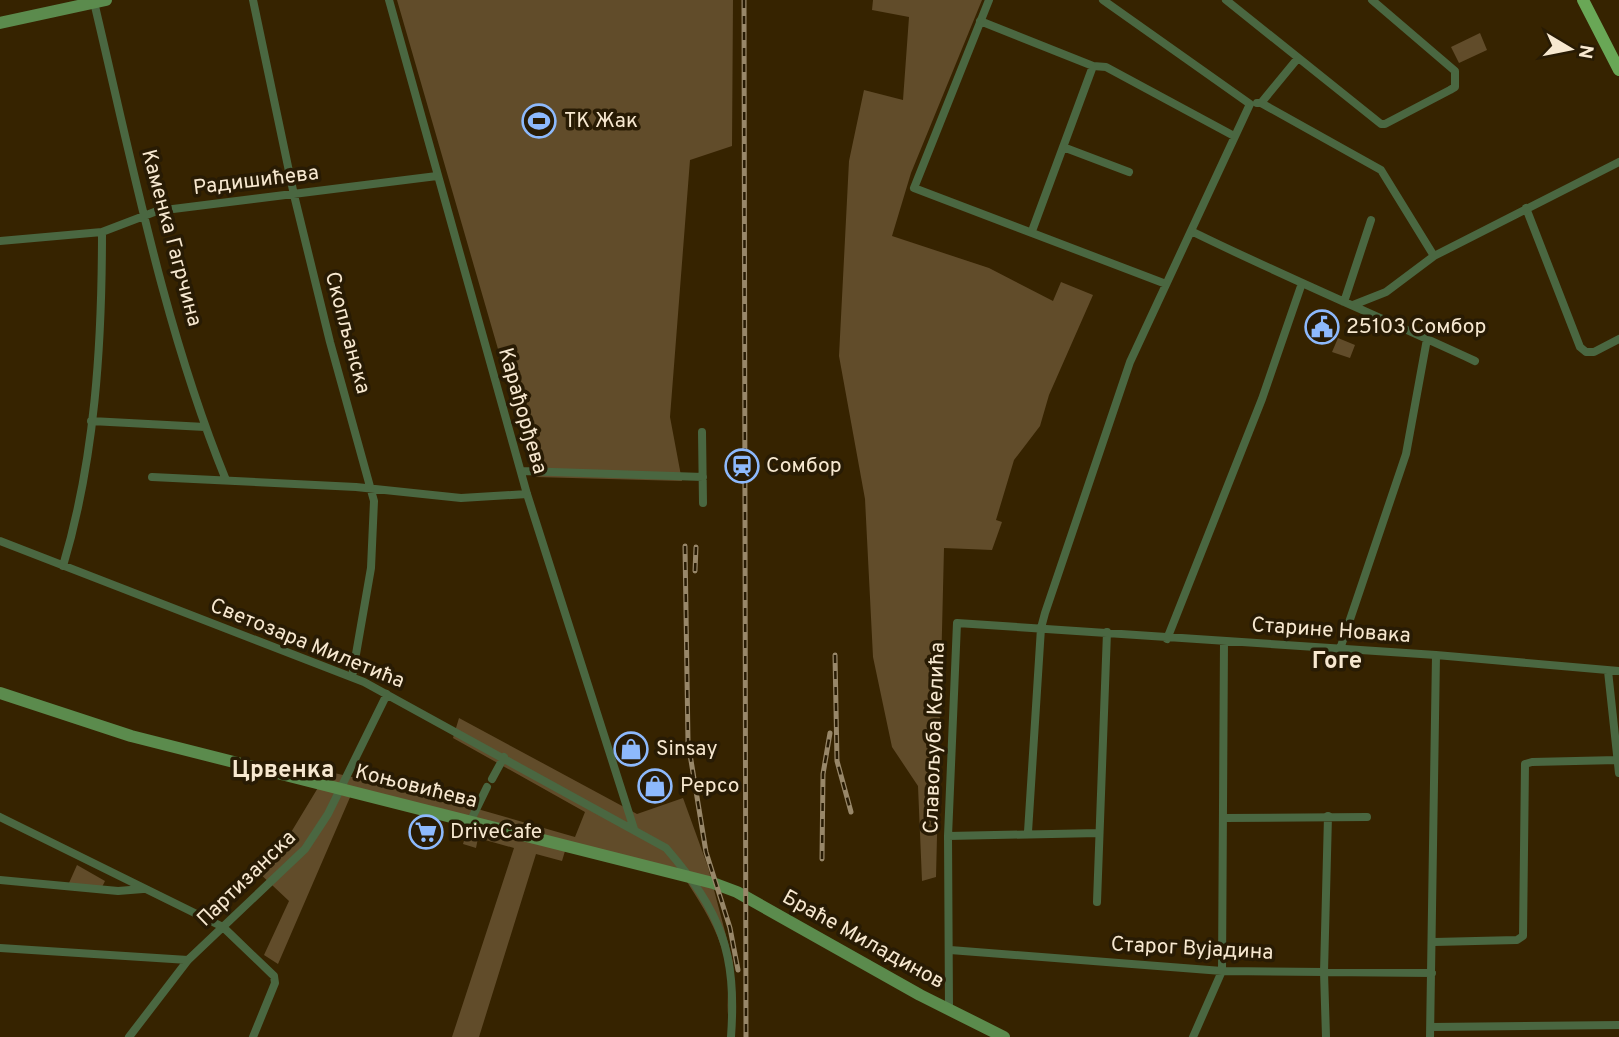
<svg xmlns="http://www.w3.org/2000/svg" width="1619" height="1037" font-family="Overpass,sans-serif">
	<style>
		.green { fill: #614c2a }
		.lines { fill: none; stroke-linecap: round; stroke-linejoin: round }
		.street { stroke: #4a6741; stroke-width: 8 }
		.secondary { stroke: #5b8b4d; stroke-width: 12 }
		.primary { stroke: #69a756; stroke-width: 12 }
		.rail-casing { stroke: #988769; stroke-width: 5 }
		.rail { stroke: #281b04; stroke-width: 2.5; stroke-dasharray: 8; stroke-linecap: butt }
		.labels { text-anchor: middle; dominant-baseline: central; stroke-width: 7; stroke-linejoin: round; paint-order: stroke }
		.poi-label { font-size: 21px; fill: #f7e8d0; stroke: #281b04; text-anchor: start }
		.street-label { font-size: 21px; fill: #f7e8d0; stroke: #281b04 }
		.quarter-label { font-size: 24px; font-weight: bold; fill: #f7e8d0; stroke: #281b04 }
	</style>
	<rect width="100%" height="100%" fill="#362300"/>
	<!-- green -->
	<path class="green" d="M397,0H733L732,146L690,160L670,417L682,481L535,477Z
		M873,0H982L911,173L892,236L989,268L1053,301L1061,282L1093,295L1049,395L1040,426L1014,460L996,520L1002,522L992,550L944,548L936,877L922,881L918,786L892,747L873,657L865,499L839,356L849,161L864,90L903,100L909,17L872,10Z
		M1480,33L1487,50L1459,63L1451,47Z
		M1338,338L1355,345L1350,358L1332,352Z
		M459,718L637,814L683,798L708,867L733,962L735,1037C722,1018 731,990 727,968C721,935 703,906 685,879L565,851L562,861L536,854L479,1037H452L514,848L478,838L476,848L463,844L469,824L351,795L278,964L264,955L289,901L256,870L290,834L319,786L334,773L411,790L575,837L585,812L453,738Z
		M77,865L105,881L102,887L69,883Z"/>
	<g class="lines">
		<!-- street -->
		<path class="street" d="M253,0L294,195L330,342L374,501L371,568L352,677
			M389,0L527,494L634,829
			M989,0L914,188L1166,284
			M1226,0L1381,124H1385L1450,90L1455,87V71L1372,0
			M94,2C132,162 164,328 226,480
			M980,21L1093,66L1106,67L1234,136
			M1257,103H1261L1298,58
			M1261,103L1381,170L1434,256
			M1063,147L1129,172
			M1526,208L1580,347L1586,352H1594L1619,339
			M1032,231L1093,66
			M1191,231C1285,277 1380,317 1475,361
			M0,241L102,232L157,211L437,176
			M1344,302L1371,220
			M1353,305L1386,292L1434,256L1619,162
			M91,421L205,427
			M702,432L703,503
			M523,471L703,477
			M152,477L356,487L461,498L527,494
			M0,541L364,682L666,848C721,912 737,952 731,1037
			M63,566C95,459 102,344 102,232
			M1167,639L1262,399L1301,286
			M1340,649L1406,454L1427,339
			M1608,671L1619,773
			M492,779L504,757
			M0,817L223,927L274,976L275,983L253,1037
			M1224,818L1367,817
			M471,820L487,787
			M1028,832L1041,628L1045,613L1130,362L1250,104L1103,0
			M948,836L1099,833
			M0,880L118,891L143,889
			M1097,902L1107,632
			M1434,942L1517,940L1523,936L1525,764L1532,762L1618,760
			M0,948L188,960
			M950,950L1222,971L1432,973
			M949,1009L948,836L957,623L1436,655L1619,671
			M1431,1027L1619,1025
			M129,1037L188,960L305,849L328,814L387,694
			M1193,1037L1222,971L1224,641
			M1326,1037L1324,972L1328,816
			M1430,1037L1436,655"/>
		<!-- secondary -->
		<path class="secondary" d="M0,23L106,0
			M0,693L131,736L713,883L737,892L920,995L1004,1037"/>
		<!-- primary -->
		<path class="primary" d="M1583,0L1619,70"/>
		<defs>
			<path id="rail" d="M744,0L746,1037
				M685,546L688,742L706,852L730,928L738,970
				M695,571L696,547
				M835,655L837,761L851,812
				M822,859L823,774L830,733"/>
		</defs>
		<!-- rail casing -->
		<use href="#rail" class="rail-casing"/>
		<!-- rail -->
		<use href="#rail" class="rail"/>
	</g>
	<!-- icons -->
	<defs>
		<symbol id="stadium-ring" viewBox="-11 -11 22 22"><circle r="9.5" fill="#281b04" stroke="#8db9fc" stroke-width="1.5"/><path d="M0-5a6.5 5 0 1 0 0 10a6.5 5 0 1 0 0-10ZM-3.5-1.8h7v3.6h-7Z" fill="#8db9fc"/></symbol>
		<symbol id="civic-ring" viewBox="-11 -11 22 22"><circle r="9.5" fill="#281b04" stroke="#8db9fc" stroke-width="1.5"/><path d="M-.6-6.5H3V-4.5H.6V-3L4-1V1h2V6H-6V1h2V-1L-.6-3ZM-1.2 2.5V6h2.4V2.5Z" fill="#8db9fc"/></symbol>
		<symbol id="station-ring" viewBox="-11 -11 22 22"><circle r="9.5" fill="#281b04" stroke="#8db9fc" stroke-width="1.5"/><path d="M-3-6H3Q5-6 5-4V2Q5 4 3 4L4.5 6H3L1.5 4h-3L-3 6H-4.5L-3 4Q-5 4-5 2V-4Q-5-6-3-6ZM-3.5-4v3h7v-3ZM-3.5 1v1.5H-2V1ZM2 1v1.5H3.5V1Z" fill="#8db9fc"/></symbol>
		<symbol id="shop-ring" viewBox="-11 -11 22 22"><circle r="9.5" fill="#281b04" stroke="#8db9fc" stroke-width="1.5"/><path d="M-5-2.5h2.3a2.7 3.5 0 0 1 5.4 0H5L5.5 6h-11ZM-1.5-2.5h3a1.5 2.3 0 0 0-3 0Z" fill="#8db9fc"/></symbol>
		<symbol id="supermarket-ring" viewBox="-11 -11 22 22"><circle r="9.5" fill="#281b04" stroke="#8db9fc" stroke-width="1.5"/><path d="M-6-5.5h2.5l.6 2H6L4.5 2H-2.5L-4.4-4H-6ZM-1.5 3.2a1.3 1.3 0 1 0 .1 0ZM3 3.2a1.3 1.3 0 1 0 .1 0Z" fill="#8db9fc"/></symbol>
	</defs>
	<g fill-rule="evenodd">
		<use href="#stadium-ring" x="520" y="102" width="38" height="38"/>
		<use href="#civic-ring" x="1303" y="308" width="38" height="38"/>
		<use href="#station-ring" x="723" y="447" width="38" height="38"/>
		<use href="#shop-ring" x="612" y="730" width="38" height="38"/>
		<use href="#shop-ring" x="636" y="767" width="38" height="38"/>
		<use href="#supermarket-ring" x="407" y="813" width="38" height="38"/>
	</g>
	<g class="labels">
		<!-- poi labels -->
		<g class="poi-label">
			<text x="564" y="121">ТК Жак</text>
			<text x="1346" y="327">25103 Сомбор</text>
			<text x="766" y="466">Сомбор</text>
			<text x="656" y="749">Sinsay</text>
			<text x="680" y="786">Pepco</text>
			<text x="450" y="832">DriveCafe</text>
		</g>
		<!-- street labels -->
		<g class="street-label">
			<text transform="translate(256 181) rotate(-7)">Радишићева</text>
			<text transform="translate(171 238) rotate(75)">Каменка Гагрчина</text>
			<text transform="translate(347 333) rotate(75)">Скопљанска</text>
			<text transform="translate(522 411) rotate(74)">Карађорђева</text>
			<text transform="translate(1331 631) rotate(4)">Старине Новака</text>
			<text transform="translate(307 644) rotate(22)">Светозара Милетића</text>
			<text transform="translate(935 738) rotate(-88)">Славољуба Келића</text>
			<text transform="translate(416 787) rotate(14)">Коњовићева</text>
			<text transform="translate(247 879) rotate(-44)">Партизанска</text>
			<text transform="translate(863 940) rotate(29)">Браће Миладинов</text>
			<text transform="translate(1192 949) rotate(3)">Старог Вујадина</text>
		</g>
		<!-- quarter labels -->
		<g class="quarter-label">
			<text x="1337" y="662">Гоге</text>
			<text x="283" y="771">Црвенка</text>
		</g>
	</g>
	<!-- north arrow -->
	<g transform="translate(1570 49) rotate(100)" stroke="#281b04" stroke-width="5" paint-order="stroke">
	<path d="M0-5L12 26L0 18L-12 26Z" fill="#f7e8d0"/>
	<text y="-10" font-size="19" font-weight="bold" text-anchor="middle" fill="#f7e8d0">N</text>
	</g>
</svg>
